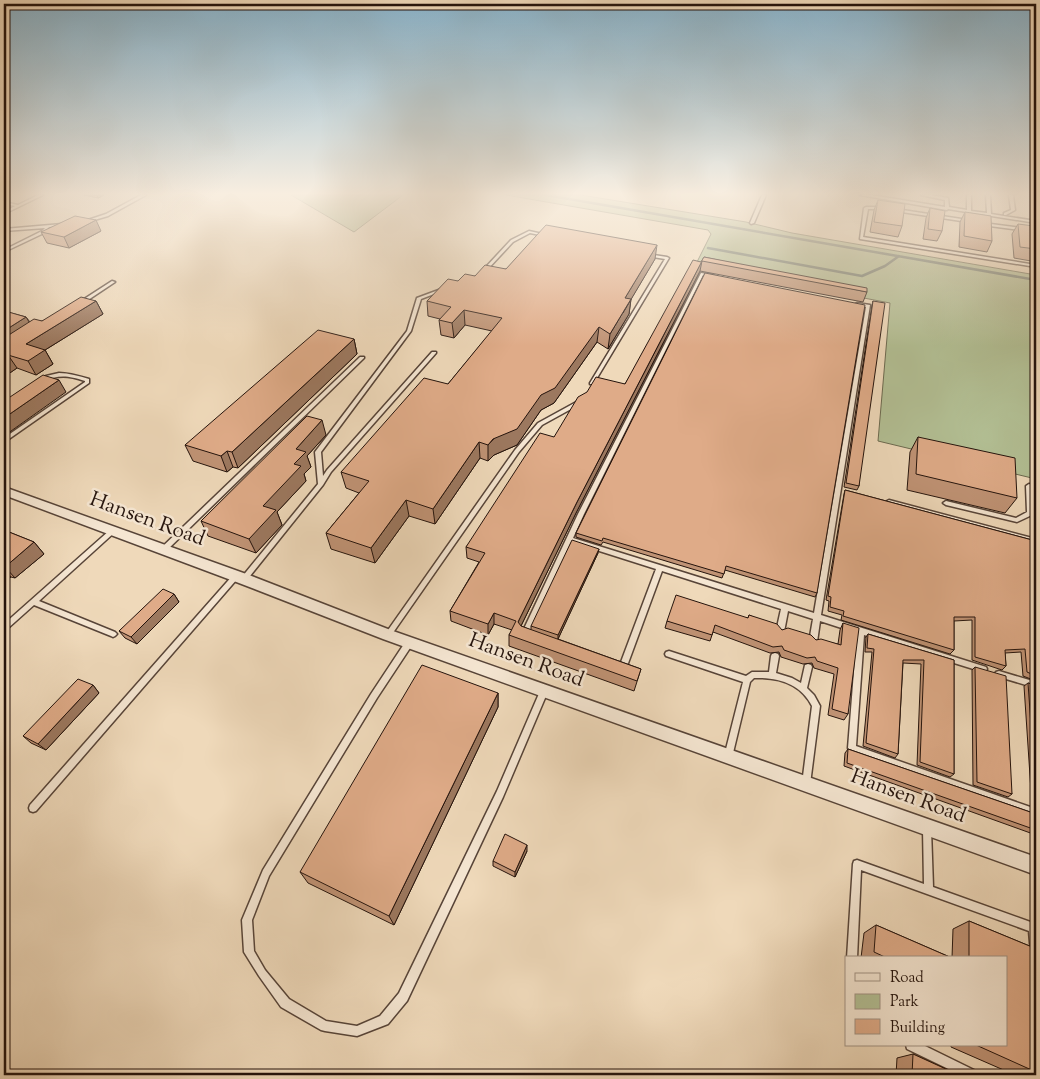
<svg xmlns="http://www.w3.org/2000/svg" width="1040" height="1079" font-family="'Sorts Mill Goudy',serif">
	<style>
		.green { fill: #b3c095; stroke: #6c6a50 }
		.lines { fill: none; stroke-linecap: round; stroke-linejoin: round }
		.stream { stroke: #6b776c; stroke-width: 2.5 }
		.service-casing { stroke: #574438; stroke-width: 3 }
		.minor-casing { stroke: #574438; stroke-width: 3 }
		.service { fill: #f5e6d2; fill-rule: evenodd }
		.minor { fill: #f5e6d2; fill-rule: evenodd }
		.wall { fill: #c09375; stroke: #24130c }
		.shaded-wall { fill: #9c785f; stroke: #24130c }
		.building { fill: #dfab88; stroke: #24130c }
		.labels { text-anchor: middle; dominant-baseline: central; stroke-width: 5; stroke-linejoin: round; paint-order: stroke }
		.street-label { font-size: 21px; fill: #24130c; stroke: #f5e6d2 }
	</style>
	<rect width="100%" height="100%" fill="#efd9ba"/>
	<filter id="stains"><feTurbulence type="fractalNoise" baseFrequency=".004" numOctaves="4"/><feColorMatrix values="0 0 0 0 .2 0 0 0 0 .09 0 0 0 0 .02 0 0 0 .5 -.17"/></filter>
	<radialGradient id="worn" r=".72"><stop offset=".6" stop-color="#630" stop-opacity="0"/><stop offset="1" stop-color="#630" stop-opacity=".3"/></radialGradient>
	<!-- green -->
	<path class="green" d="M291,195H403L354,232Z
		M506,195H581L746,222L792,233L1036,275V479L878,441L890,303L695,266L711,234L708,230Z"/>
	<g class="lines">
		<!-- stream -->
		<path class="stream" d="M546,195L1036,280
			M708,248L862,276L885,266L899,256"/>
		<defs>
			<path id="service" d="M9,195L4,198V195Z
				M38,195H43L4,214V212L15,206L4,204V202L18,205Z
				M141,195H146L108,216L84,223L82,222L106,214Z
				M762,195H766L754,223L751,224L750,223Z
				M860,195H871L945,207V200L921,195H931L948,198L949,207L967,210V195H971V211L987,213L986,195H990L991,214L1036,221V223L948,209L947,210Z
				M1009,195H1013L1015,210L1006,215H1004V213L1011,210Z
				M866,207H884L886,208L884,209H868L863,237L1036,265V267L860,239L864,208Z
				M896,209L968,220L970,221L968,222L895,211L894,210Z
				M983,223L1036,230V232L982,225V223Z
				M62,224L64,225L63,226L49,227L44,233L4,252V250L42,231L45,228L4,231V229Z
				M529,231L547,235L545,236L530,233L513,242L486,271H484V269L511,240Z
				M647,254L667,257L669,258L594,383V384H590V383L665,259L647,256Z
				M701,273L713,275L715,276L713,277L703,275L584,514L573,538L814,613L866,307L855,304L857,303L870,305L821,615L983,666L986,667L987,669L986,671L983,672L864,635L856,746L1036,809V817L849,751L848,748L857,633L820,621L817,642L816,644L813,645L810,644L809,642L813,619L788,611L784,632L782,634L780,635L778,634L776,632L781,609L662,571L627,666L626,668L623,669L617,667L616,665L617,663L621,662L656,569L571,542L528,635L526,636L524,635L522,633L578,514Z
				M112,281L115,282L82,304L78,303Z
				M444,288L447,289L421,299L411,331L321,452L323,476L327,470L432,352H436V353L331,472L323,485L246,581H242L241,579L242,577L318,484L315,452L407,331L417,298Z
				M360,357H364V358L165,552H161L160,550L161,548Z
				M59,373C69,373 79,376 89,379V383L6,441L4,442V438L85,382V381C67,375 59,375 42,381L40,380L46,376Z
				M580,400L582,401V403L542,425L519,452L390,637L388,638L386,637L384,635L386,633L515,450L538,423Z
				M1029,484L1036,486V490L1032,489L1033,513L1032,515L1017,522L946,505L943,503L946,501L1016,518L1027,512L1026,486Z
				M889,500L1036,539V543L887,503L886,502L887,501Z
				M110,530H112L115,532L39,601L115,632L117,634L115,636L113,637L111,636L34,605L6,630L4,631V624Z
				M236,573L238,574L239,576L238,578L36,811L33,812L30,811L29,808L30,805L234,574Z
				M409,640L412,641L413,643L412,645L377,698L269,876L252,920L254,951L265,970L289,999L326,1021L357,1026L380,1016L399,993L497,791L541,689L544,688L547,689L548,691L503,797L407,1001L388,1024L357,1036L325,1031L321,1030L281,1007L259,976L244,952L242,920L263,870L371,694L406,641Z
				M669,651L746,676L752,672H769L771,656L772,654L775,653L778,654L779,656L776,673L792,678L801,683L805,665L808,664L811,665L812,667L807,688L814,695L820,706L810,784L809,787L806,788L803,787L802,784L812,706C801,684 778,677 754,678L750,682L732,757L731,760L728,761L725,760L724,757L743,682L666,656L665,654L666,652Z
				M999,671L1036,682V688L996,676L995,674L996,672Z
				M927,825L930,826L931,829L933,887L1036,924V960L1033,958L1031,955L1029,931L861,870L857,958H847L853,864L854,861L857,860L924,884L923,829L924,826Z
				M906,1045H923L976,1071L977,1075H961L907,1049Z"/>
			<path id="minor" d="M4,487L249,575L393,631L1036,857V875L383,639L239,583L4,495Z"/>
		</defs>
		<!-- service casing -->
		<use href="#service" class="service-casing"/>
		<!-- minor casing -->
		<use href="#minor" class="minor-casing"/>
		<!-- service -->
		<use href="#service" class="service"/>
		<!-- minor -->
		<use href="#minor" class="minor"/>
	</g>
	<!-- wall -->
	<path class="wall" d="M84,195H104L98,198Z
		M878,200L902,226L898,237L870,232L874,210Z
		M930,208L942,231L937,241L923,239L926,218Z
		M965,212L992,241L987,252L959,247L960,222Z
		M1018,224L1036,242V252L1031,261L1014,258L1012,234Z
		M101,231L69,248L47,243L41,232Z
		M704,257L867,292L863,302L700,271L576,513L521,626L531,630V626L598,553L558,639L641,669L634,691L509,646V635L512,630L494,624L488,635L451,621L450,611L479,562L467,558L466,547L554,437L625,384Z
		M655,259L631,299L629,314L608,349L597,342L554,403L541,410L517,445L494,455L488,461L480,458L435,524L409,516L375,563L331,549L326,533L359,493L346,488L341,472L448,384L492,331L465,325L454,338L441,335L439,320L440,319L428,316L427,301L458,281L475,276L506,269Z
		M705,273L817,593L815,597L725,570L722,578L603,542L601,545L576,537V533Z
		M96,301L103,314L45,350L53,364L36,375L17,368L4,377V311L26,317L30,322L42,321Z
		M873,301L859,486L857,490L844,487L872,305Z
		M354,339L357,354L238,468L233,467L227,472L193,461L185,445Z
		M326,435L307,456L311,467L304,474L306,481L277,512L282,525L256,553L208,536L201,521Z
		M918,437L1017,498L1005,513L907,490L910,452Z
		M845,490L1036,541V681L1023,676L1021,652L1005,653L1006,666L1002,670L972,660V620L954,621V650L950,654L841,620L842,615L828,611L829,601L826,600L844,494Z
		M4,530L34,542L44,554L15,578L11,577L5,582H4Z
		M174,594L179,602L137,644L125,638L119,631Z
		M749,615L782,630L816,640L838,644L840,630L843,623L848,714L844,720L828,715L834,674L814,668L812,663L803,664L781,657L779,652L770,653L713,632L710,641L665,628L667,621L748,618Z
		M868,634L954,660V774L950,777L917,765L921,664L903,663L898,754L895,758L863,746L872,652H865L866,637Z
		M975,667L1012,794L1008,797L973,785L972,670Z
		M1028,683L1036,685V807L1032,806L1024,686Z
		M93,685L99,693L46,750L31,743L23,736Z
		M498,693V707L394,925L308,883L300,872Z
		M848,749L1036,814V835L844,766L845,753Z
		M527,851L515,877L493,866V861Z
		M969,921L1032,947L1034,986L1036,987V1074L1027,1075H1015L951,1047V1045H1006V958H861L864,933L876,925L952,958L953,929Z
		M913,1054L959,1075H896L897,1058Z"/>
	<!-- shaded-wall -->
	<path class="shaded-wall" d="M97,195H104L98,198Z
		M96,220L101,231L69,248L64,237Z
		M657,245L655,259L623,313L625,298Z
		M702,261L700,271L576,513L518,632V622L577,502Z
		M631,299L629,314L608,349L610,334Z
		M96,301L103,314L45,350L53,364L36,375L28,361L26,344Z
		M464,310L465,325L454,338L452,323Z
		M26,317L34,330L4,350V331Z
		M599,327L597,342L554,403L541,410L517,445L494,455L488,461V445Z
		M354,339L357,354L238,468L232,452Z
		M8,355L17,368L4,377V357Z
		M59,380L66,392L4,436V418Z
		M322,420L326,435L307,456L311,467L304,474L306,481L277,512L282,525L256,553L249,539L263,506L294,464L296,449Z
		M479,442L480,458L435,524L433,509Z
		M227,451L233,467L227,472L221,456Z
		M406,500L409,516L375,563L371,548Z
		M34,542L44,554L15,578L5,567Z
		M599,549L598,553L558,639V635Z
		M4,568L11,577L5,582L4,581Z
		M174,594L179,602L137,644L131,637Z
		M494,613V624L488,635V624Z
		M93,685L99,693L46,750L38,744Z
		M498,693V707L394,925L389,916Z
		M527,845V851L515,877V872Z"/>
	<!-- building -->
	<path class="building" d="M878,200L905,204L902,226L874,222Z
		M930,208L945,211L942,231L928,229Z
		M965,212L991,216L992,241L964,236Z
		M75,216L96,220L64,237L41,232Z
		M1018,224L1034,226L1036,242V249L1020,247Z
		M546,225L657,245L625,298L631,299L610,334L599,327L555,388L541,395L517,429L493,439L488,445L479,442L433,509L406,500L371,548L326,533L369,481L341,472L424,378L448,384L502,318L464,310L452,323L439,320L451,307L427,301L448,279L458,281L465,274L475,276L485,265L506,269Z
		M704,257L867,288V292L702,261L577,502L518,622L521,626L641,669L637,681L509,635L516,621L494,613L488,624L450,611L485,553L466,547L540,433L554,437L578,397L587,392L596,377L625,384L693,260L701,262Z
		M705,273L865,305L817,593L726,566L724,574L603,538L602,541L576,533Z
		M81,297L96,301L26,344L45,350L28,361L8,355L4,357V338L34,319L42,321Z
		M873,301L885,303L859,486L846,483Z
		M4,311H5L26,317L4,331Z
		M318,330L354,339L232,452L227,451L221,456L185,445Z
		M43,375L59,380L4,418V401Z
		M307,416L322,420L296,449L306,452L294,464L301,466L263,506L276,510L249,539L201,521Z
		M918,437L1015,458L1017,498L916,474Z
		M845,490L1036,541V676L1027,672L1025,649L1005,650L1006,666L975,657V617H954V650L843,616L844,611L830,607L831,597L828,596Z
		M4,530L34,542L5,567L4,566Z
		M572,540L599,549L558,635L531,626Z
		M163,589L174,594L131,637L119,631Z
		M676,595L748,618L749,615L777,624L782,630L788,628L811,635L816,640L821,639L841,645L843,623L859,628L848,714L832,709L838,668L817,661L815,657L807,658L784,650L782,646L773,647L715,625L712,635L667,621Z
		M868,634L954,660V774L920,762L924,660H903L898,754L866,743L874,649L867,648Z
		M422,665L498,693L389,916L300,872Z
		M975,667L1006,676L1012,794L977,782Z
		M78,679L93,685L38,744L23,736Z
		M1028,683L1036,685V797Z
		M848,749L1036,814V830L847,763Z
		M505,834L527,845L515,872L493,861Z
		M969,921L1032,947L1034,986L1036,987V1072L976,1045H1006V958H969Z
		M876,925L952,958H887L874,952Z
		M913,1054L959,1075H912Z"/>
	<!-- sky -->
	<linearGradient id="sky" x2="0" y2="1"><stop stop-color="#89b6d0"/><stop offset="0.56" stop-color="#f8eee0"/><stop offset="1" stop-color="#f8eee0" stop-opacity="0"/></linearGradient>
	<rect width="1040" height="346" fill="url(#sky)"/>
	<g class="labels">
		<!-- street labels -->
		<g class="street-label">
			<text transform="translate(147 520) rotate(20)">Hansen Road</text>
			<text transform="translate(526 661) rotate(20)">Hansen Road</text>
			<text transform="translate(908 797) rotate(20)">Hansen Road</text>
		</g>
	</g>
	<!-- margin -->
	<rect width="1040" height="1079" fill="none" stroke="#efd9ba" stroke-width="20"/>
	<rect x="5" y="5" width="1030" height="1069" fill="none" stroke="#24130c" stroke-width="2.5"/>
	<rect x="10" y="10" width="1020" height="1059" fill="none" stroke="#24130c"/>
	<!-- legend -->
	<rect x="845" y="956" width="162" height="90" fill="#f5e6d2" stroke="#a19283"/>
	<rect x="855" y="973" width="25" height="8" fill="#f5e6d2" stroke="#a19283"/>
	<text x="890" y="982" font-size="15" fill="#24130c">Road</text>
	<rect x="855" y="994" width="25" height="15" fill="#b3c095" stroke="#a19283"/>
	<text x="890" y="1006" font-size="15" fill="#24130c">Park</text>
	<rect x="855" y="1019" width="25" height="15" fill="#dfab88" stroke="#a19283"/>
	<text x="890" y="1032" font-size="15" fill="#24130c">Building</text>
	<rect width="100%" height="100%" filter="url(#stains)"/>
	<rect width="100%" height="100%" fill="url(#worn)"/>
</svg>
